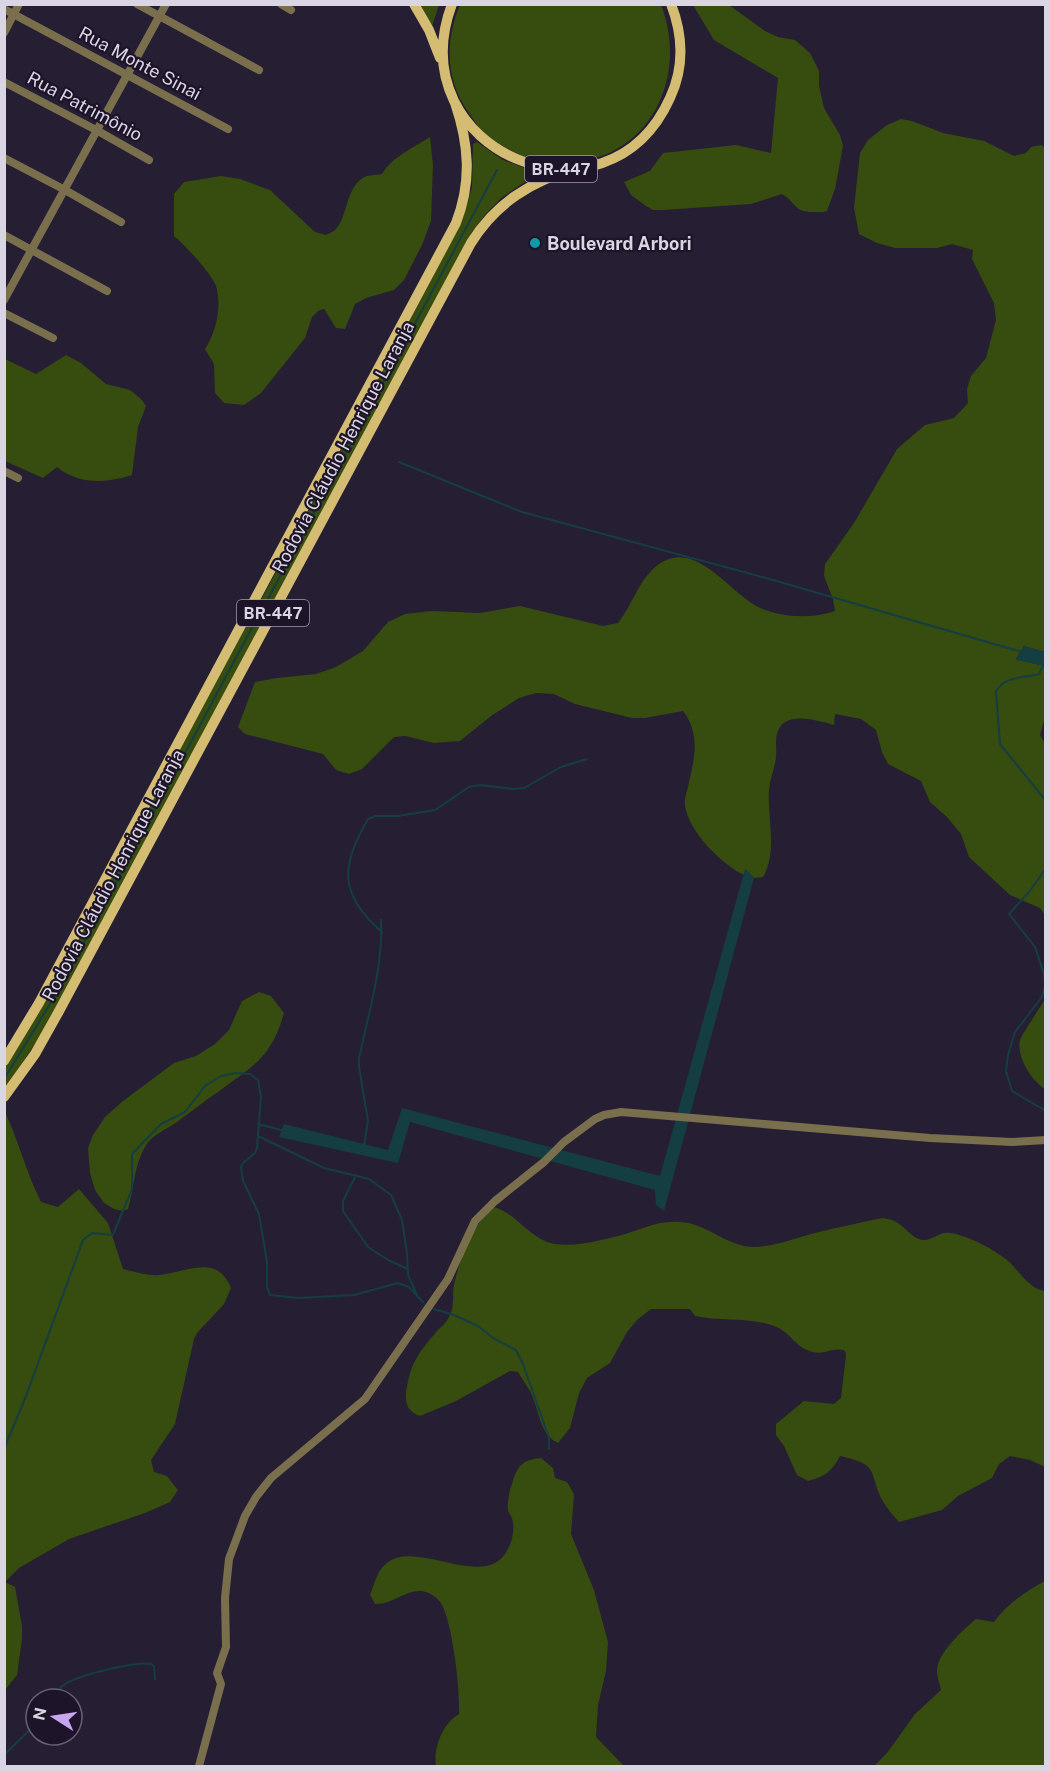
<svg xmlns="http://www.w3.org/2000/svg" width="1050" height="1771" font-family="'Public Sans',sans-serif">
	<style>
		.green { fill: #374c0f }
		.water { fill: #153e43 }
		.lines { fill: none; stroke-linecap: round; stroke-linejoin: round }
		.stream { stroke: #153e43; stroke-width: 2 }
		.minor { stroke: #7a6f4d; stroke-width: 8 }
		.major { stroke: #d4bc72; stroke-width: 10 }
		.culture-dot { fill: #0f9aa8; stroke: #1d1429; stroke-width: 2 }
		.labels { text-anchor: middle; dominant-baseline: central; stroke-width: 4.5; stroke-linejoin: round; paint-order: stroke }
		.shield { fill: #1d1429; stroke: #a19bab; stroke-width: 1.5 }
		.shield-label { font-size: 16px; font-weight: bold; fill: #dad5e3 }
		.street-label { font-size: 18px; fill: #dad5e3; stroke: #1d1429 }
		.poi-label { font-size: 18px; font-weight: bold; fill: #dad5e3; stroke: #1d1429; text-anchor: start }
	</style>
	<rect width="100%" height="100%" fill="#261e33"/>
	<!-- green -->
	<path class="green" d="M419,5H439L431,29Z
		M460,5H661C688,73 653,155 574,162C550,164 529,162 509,149C501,145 491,141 485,135C479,129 474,120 469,113C445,81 445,40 460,5Z
		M693,5H729L765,31L778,37L795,40L810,53L819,71V86L824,108L840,135L843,146L835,189L827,211C822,213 819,212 813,212C793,212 797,203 782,194L751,204L663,210H653L646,206L631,195L624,182L650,171L663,153L736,145L771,153L778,78L714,40Z
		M901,119L912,121L943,133L984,141L1014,156L1026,153L1031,147L1041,145L1045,147V652L1024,646L1016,659L1045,666V717L1040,735L1046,745L1045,915L1040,908L1010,895L969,857L961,834L947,817L930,802L921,781L888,764L882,752L876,730L861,719L835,714L834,725C818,721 783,709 777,734C775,741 777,750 776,757C775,768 770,779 769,789C767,818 778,851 763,877L754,878L746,870L744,875C721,864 688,831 685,805C684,798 688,789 689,782C695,757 700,733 683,711L645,718H632L575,704L554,694L536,693L519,698L491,716L460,741L434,743L405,736L394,737L362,769L349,774L336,770L323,754L245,734L238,727L255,682L277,678L316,674L336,667L363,651L388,622L405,614L432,611L480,613L520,606L603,626L618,623C631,607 638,583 653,569C692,533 726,590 758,607C781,618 812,619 835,611L833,599L824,576L825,564L854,523L897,449L925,425L954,418L968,403L967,389L971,376L986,358L996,320L994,303L972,259L973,250L952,244L937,248H895L877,243L859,234L854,208L860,153L868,140L887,125Z
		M430,137L433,165L431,221L422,245L404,280L394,290L366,298L355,304L345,329L336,328L324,309L318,311L312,317L305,338L261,393L244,405L224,403L215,393L214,364L205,349C216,332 222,307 216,286C211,273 185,245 174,236V194L184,182L221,176L240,179L270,190L315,232L326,235C329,233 333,232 335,230C348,219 345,184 367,176C371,175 377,175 382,174C392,157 413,148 430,137Z
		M477,142L503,160L533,171L535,175L501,198L485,215L472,232L265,617L255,611L461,224L472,187L473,144Z
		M66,355L81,363L106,384L130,390L141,399L146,406L138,427L132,475C107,483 79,485 57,467L43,478L5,461V359L36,374Z
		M252,615L263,621L43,1031L5,1090V1068L43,1005Z
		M259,992L271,996L284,1013C272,1057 253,1066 218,1092C204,1101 191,1112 177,1122C166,1130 152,1134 145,1147C134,1165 134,1189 128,1209L123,1211L114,1209L104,1203L95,1190L90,1173L88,1148L93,1135L105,1117L123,1101L174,1063L196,1056L215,1044L229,1030L242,1001Z
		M1045,999L1046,1089H1045C1032,1081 1016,1057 1020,1040C1021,1036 1041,1006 1045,999Z
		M6,1114C19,1143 27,1174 41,1202L58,1207L79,1189L108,1223L123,1269C135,1272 148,1276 160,1275C187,1272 217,1253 231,1288L224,1304L197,1333L194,1339L175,1424L151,1460L154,1472L167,1476L178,1490L170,1502L145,1513L69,1539L19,1568L5,1582L15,1587L22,1626V1639L17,1675L5,1690L4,1116Z
		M493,1207C516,1212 530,1240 555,1244C575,1247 598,1241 618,1236C639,1231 656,1220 680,1222C706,1223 726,1246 753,1247C773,1247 796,1238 815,1233C838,1227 860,1223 882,1218C887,1219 892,1219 896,1222C906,1227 910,1237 922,1240C930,1241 936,1235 944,1233C957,1230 992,1248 1003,1257C1018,1267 1027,1289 1045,1291V1467L1030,1460L1010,1456L999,1464L992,1478L958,1496L942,1510L899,1522C894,1516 888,1510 884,1503C867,1474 883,1465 840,1456C831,1472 826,1476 808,1481L797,1475L784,1446L776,1435V1424L804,1401L834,1404L841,1398L846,1355L845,1351C835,1346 825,1355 813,1352C796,1348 792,1335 779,1328C753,1316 722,1322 695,1316L690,1309H651L637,1320L627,1332L610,1363L587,1378L579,1393L570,1428L558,1443C540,1435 539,1410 531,1393C527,1386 522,1379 518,1372L510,1371L456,1401L420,1416C406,1411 404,1401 407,1387C412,1359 420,1352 437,1331C441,1327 447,1322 449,1317C455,1307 452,1295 454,1285C459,1261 474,1222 493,1207Z
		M541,1458L553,1468L555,1478L567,1482L574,1494L571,1534L594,1590L608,1642L606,1671L598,1705L596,1737L624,1766H436C433,1748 443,1723 459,1714C460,1688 453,1627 442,1605C438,1597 428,1591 419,1591C404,1591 391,1605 375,1604L370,1595C374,1585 377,1570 387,1563C412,1542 467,1578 495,1563C508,1556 515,1537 513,1523C513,1518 509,1514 508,1510C506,1500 514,1473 520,1466C526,1460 533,1459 541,1458Z
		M1045,1581V1766H874L887,1753L915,1714L941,1690C940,1684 937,1677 937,1671C937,1653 963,1630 976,1619L994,1622C1008,1603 1025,1592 1045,1581Z"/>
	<!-- water -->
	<path class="water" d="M1024,646L1045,652V666L1016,660Z
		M745,869L754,878L664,1211L656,1205L655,1190L410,1122L398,1163L279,1137L284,1124L388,1150L402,1108L660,1176Z"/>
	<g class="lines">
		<!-- stream -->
		<path class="stream" d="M399,462L522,512L773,580L1022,652
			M262,610L497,170
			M1046,660L1039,674C1025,678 1003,676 996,692L1000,744L1046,801
			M1046,868L1029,892L1009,914L1035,947L1044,974L1045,985L1042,997L1015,1032L1008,1055L1006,1071L1012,1091L1046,1111
			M382,932C338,894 341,866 368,819L375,816H398L435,810L469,787L481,785L513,789L524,788L561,767L587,759
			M4,1079L58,991L255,622
			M258,1124L285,1131
			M258,1136L324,1168L369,1179L391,1195L402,1220L407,1253L408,1275L417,1295
			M364,1146L368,1121L359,1067V1058C369,1012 383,967 381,920
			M356,1175L343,1201V1211L368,1247L388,1260L408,1269
			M434,1309L454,1315L478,1326L493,1338L516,1350L523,1364L549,1438V1449
			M4,1449L26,1396L83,1240L92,1233L113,1235L132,1189V1154L161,1124L185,1112L205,1086L221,1076L236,1073L250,1074L258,1080L261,1097L257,1148L255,1153L243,1163L241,1167L243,1181L259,1214L267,1262V1287L270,1295L298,1298L354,1295L398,1283L409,1287L423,1302
			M54,1699C57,1695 58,1690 61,1687C72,1676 136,1661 151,1664L154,1666L155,1679
			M5,1754L36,1724"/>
		<!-- minor -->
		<path class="minor" d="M137,4L259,70
			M281,4L291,10
			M4,9L228,129
			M4,33L19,4
			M4,82L98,131L149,160
			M4,158L65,190L121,222
			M4,235L107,291
			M4,300L166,4
			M4,313L53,338
			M4,471L18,478
			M199,1766L221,1684L217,1673L226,1647L225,1598L229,1559L245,1516L256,1497L271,1478L365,1399L448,1279L475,1221L495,1201L544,1162L564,1142L595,1119L604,1115L621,1112L930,1138L1012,1142L1046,1140"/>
		<!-- major -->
		<path class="major" d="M414,4L429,30L440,58
			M452,4C397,152 607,238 670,98C684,68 683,35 671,4
			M4,1061L39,1003L456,223C472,182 469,144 455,103
			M4,1097L35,1054L58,1013L471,243C496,203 531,181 577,168"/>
	</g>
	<!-- markers -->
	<circle class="culture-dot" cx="535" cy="243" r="6"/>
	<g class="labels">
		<!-- shield labels -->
		<g class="shield">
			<rect x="525" y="156" width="72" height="26" rx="4.5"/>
			<rect x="237" y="600" width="72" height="26" rx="4.5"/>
		</g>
		<g class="shield-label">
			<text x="561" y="169">BR-447</text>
			<text x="273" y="613">BR-447</text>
		</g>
		<!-- street labels -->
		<g class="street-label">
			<text transform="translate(140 63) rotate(28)">Rua Monte Sinai</text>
			<text transform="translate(85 106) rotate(28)">Rua Patrimônio</text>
			<text transform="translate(343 447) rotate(-62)">Rodovia Cláudio Henrique Laranja</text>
			<text transform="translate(113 875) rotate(-62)">Rodovia Cláudio Henrique Laranja</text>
		</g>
		<!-- poi labels -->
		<g class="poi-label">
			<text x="547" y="243">Boulevard Arbori</text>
		</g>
	</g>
	<!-- border -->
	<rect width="1050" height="1771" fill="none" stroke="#dad5e3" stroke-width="12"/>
	<!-- north arrow -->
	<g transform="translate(54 1717) rotate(282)"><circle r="28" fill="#1d1429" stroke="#696173" stroke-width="1.5"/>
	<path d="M0-4.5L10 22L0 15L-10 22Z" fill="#c6a6f0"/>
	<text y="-9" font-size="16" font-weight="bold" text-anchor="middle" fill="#dad5e3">N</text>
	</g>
</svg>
